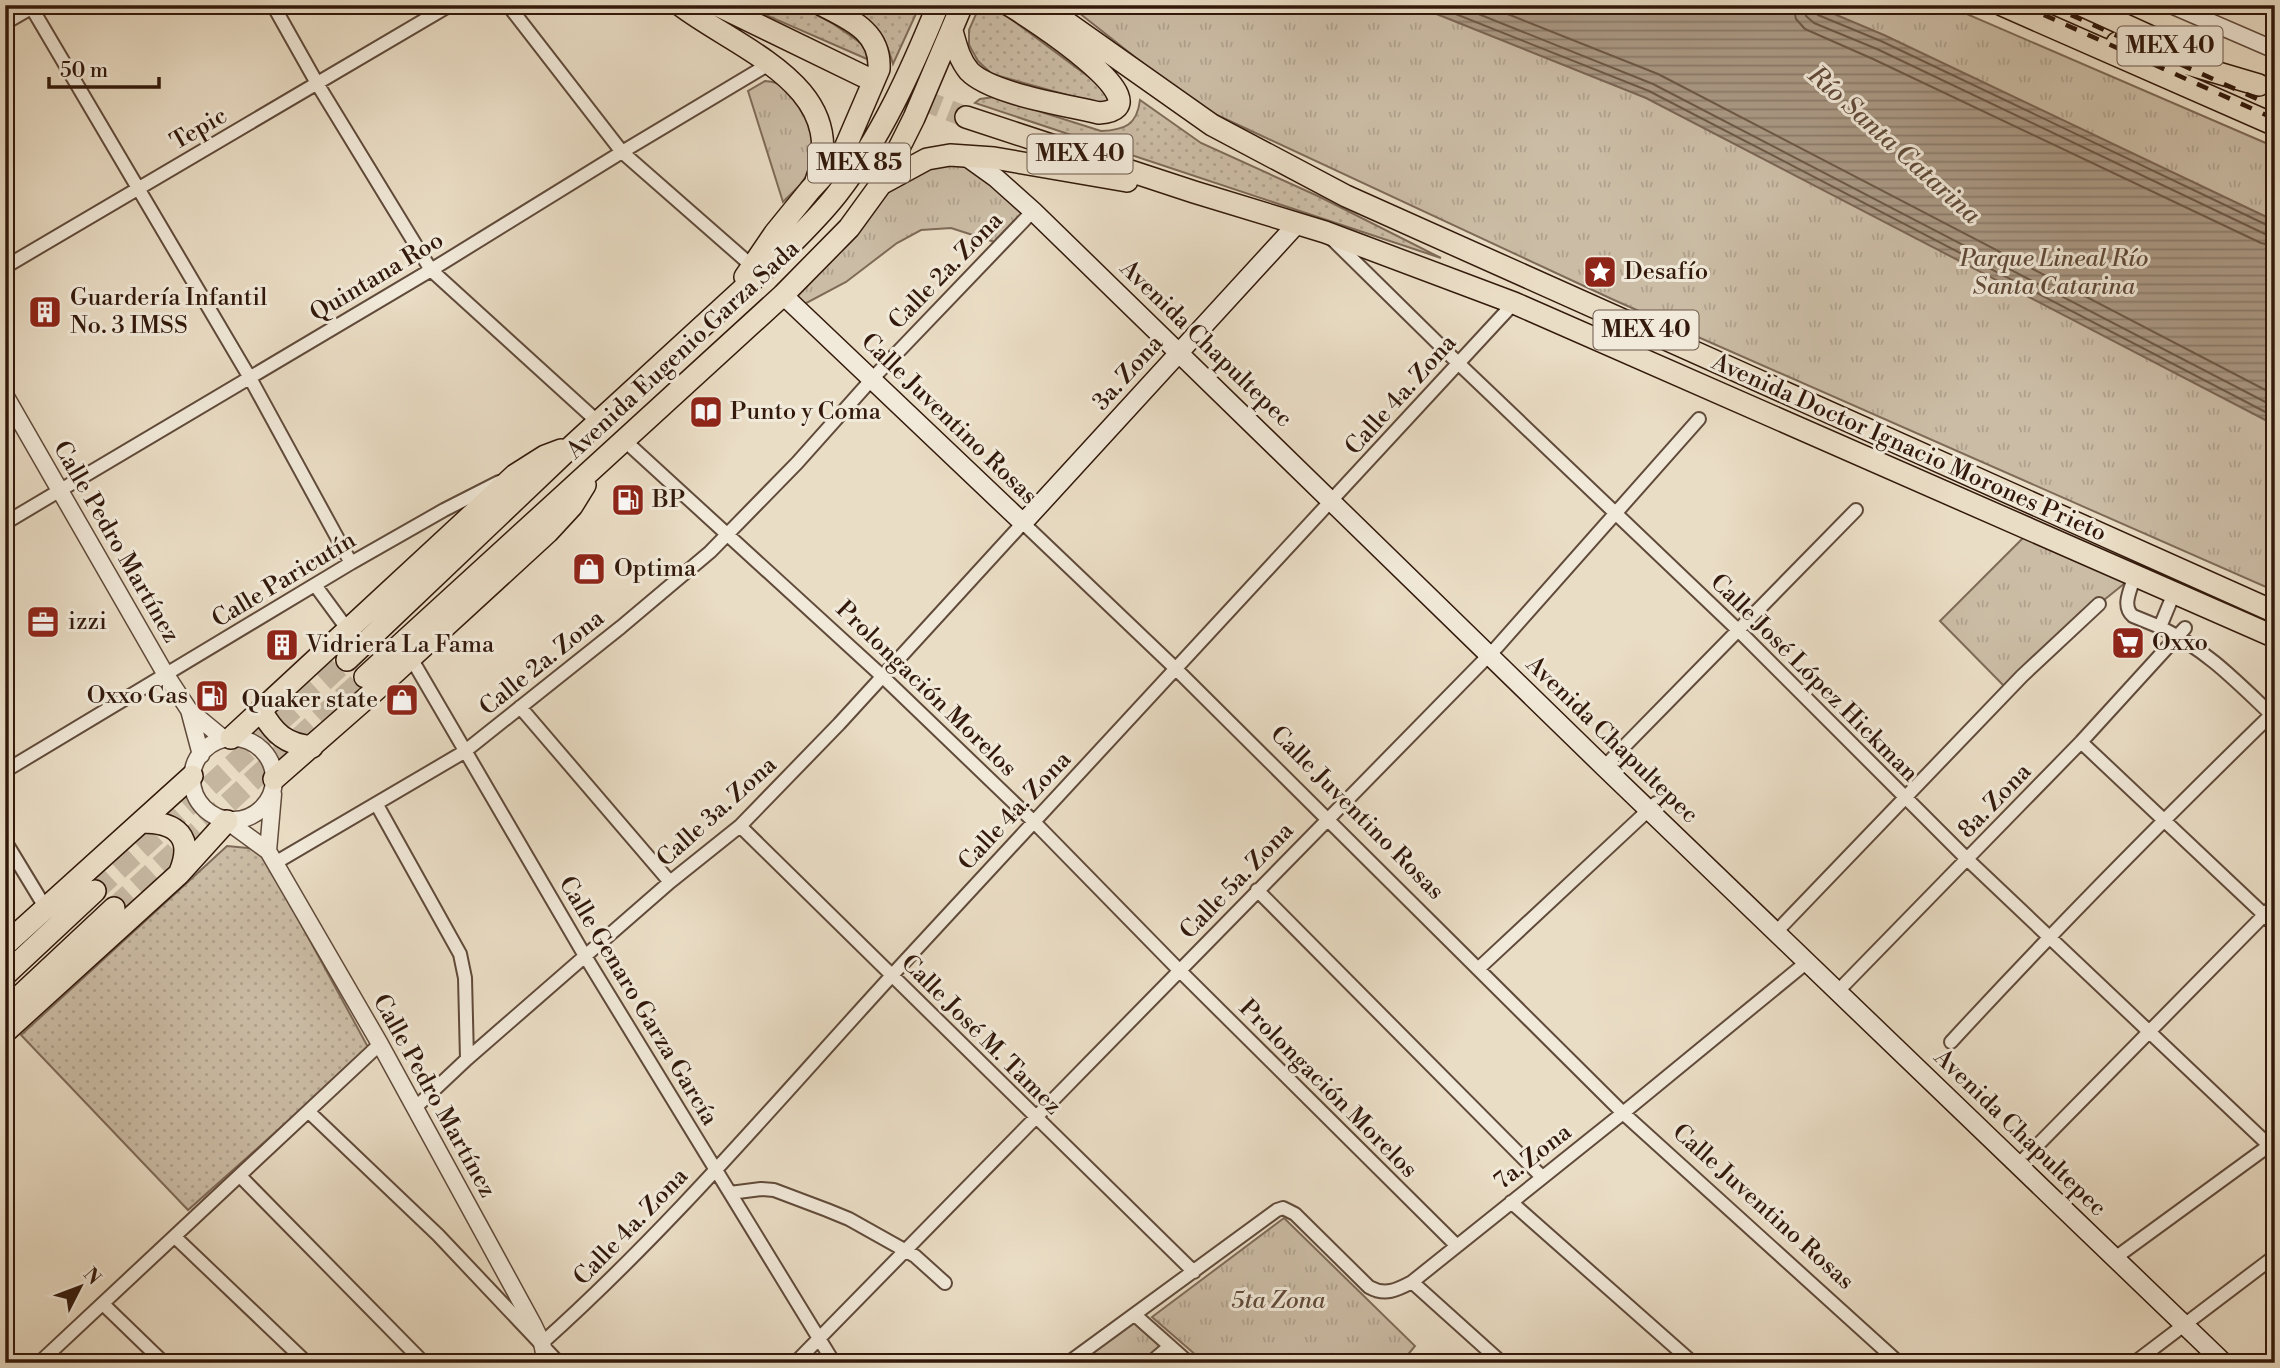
<svg xmlns="http://www.w3.org/2000/svg" width="2280" height="1368" font-family="'Libre Bodoni',serif">
	<style>
		.grass { fill: url(#grass-dots); stroke: #7e6a58; stroke-width: 2 }
		.park { fill: url(#park-tufts); stroke: #7e6a58; stroke-width: 2 }
		.water { fill: url(#water-rules); stroke: #7b6655; stroke-width: 2 }
		.lines { fill: none; stroke-linecap: round; stroke-linejoin: round }
		.shore { stroke: #6e5a48; stroke-width: 2 }
		.trunk-tunnel { stroke: #c5b6a0; stroke-width: 21; stroke-dasharray: 21 10; stroke-linecap: butt }
		.minor-casing { stroke: #604a3a; stroke-width: 16 }
		.tertiary-casing { stroke: #604a3a; stroke-width: 19 }
		.secondary-casing { stroke: #32190b; stroke-width: 21 }
		.trunk-casing { stroke: #32190b; stroke-width: 24 }
		.minor { stroke: #f1e9d9; stroke-width: 12 }
		.tertiary { stroke: #f1e9d9; stroke-width: 16 }
		.secondary { stroke: #f1e9d9; stroke-width: 18 }
		.trunk { stroke: #eaddc5; stroke-width: 21 }
		.rail { stroke: #32190b; stroke-width: 4.5; stroke-dasharray: 12 12; stroke-linecap: butt }
		.labels { text-anchor: middle; dominant-baseline: central; stroke-width: 6; stroke-linejoin: round; paint-order: stroke }
		.shield { fill: #f1e9d9; stroke: #6b5749; stroke-width: 2 }
		.shield-label { font-size: 23px; font-weight: bold; fill: #32190b }
		.street-label { font-size: 24px; fill: #32190b; stroke: #f1e9d9 }
		.park-label { font-size: 24px; font-style: italic; fill: #604a39; stroke: #f1e9d9 }
		.poi-label { font-size: 24px; fill: #32190b; stroke: #f1e9d9; text-anchor: start }
		.water-label { font-size: 26px; font-style: italic; fill: #624d3c; stroke: #f1e9d9 }
	</style>
	<defs>
		<pattern id="grass-dots" width="8" height="8" patternUnits="userSpaceOnUse" patternTransform="scale(1.75)"><rect width="8" height="8" fill="#cbbca5"/><path d="M2 2h.1M6 6h.1" fill="none" stroke="#afa18d" stroke-width="1.8" stroke-linecap="round"/></pattern>
		<pattern id="park-tufts" width="24" height="20" patternUnits="userSpaceOnUse" patternTransform="scale(1.75)"><rect width="24" height="20" fill="#cbbca5"/><path d="M3 7l-1-3M5 7V3M7 7l1-3M15 17l-1-3M17 17v-4M19 17l1-3" fill="none" stroke="#afa18d"/></pattern>
		<pattern id="water-rules" width="6" height="5" patternUnits="userSpaceOnUse" patternTransform="scale(1.75)"><rect width="6" height="5" fill="#ab9a86"/><path d="M0 2.5h6" fill="none" stroke="#8c7d6c"/></pattern>
	</defs>
	<rect width="100%" height="100%" fill="#eaddc5"/>
	<filter id="stains"><feTurbulence type="fractalNoise" baseFrequency=".00286" numOctaves="4"/><feColorMatrix values="0 0 0 0 .2 0 0 0 0 .09 0 0 0 0 .02 0 0 0 .5 -.17"/></filter>
	<radialGradient id="worn" r=".72"><stop offset=".6" stop-color="#630" stop-opacity="0"/><stop offset="1" stop-color="#630" stop-opacity=".3"/></radialGradient>
	<!-- grass -->
	<path class="grass" d="M743,5H799L832,23L865,46L867,59Z
		M839,5H920L893,64C881,23 875,25 839,5Z
		M980,5H992L1109,92V99L1103,105L992,74L978,61L969,45V30Z
		M994,97L1101,131C1125,130 1137,125 1140,100L1201,143L1320,197L1441,258L975,103L980,99Z
		M227,846L260,849L369,1049L188,1210L21,1035Z"/>
	<!-- park -->
	<path class="park" d="M1069,5H1946L2275,147V591L1614,300L1217,115L1178,91Z
		M765,81C789,81 801,106 814,124L811,169L800,185L783,202L748,91Z
		M950,155L1033,211L1001,244L951,228L921,230L897,243L846,282L797,308L783,295L872,198Z
		M2031,530L2135,575L2099,604L2008,690L1940,621Z
		M1284,1218L1415,1346L1401,1363H1205L1152,1317Z
		M1135,1315L1170,1346L1150,1363H1068Z"/>
	<!-- water -->
	<path class="water" d="M1414,5H1813L1884,35L2275,221V425L1646,98Z"/>
	<g class="lines">
		<!-- shore -->
		<path class="shore" d="M1433,5L1649,91L2275,417
			M1456,5L1653,84L2275,407
			M1485,5L1658,74L2275,395
			M1793,5L1796,19L1805,29L1873,59L2261,243L2275,246
			M1804,5L1806,16L1814,23L1877,49L2265,234L2275,235
			M1813,5V11L1818,15L1881,41L2269,226L2275,227"/>
		<!-- trunk-tunnel -->
		<path class="trunk-tunnel" d="M863,76L966,117
			M95,891L347,660
			M114,908L365,677"/>
		<defs>
			<path id="minor" d="M30,5L250,378L351,563
				M273,5L318,85L431,270L598,422
				M508,5L622,152L752,266
				M5,23L36,5
				M1332,239L1458,363L1739,631L1968,860L2275,1151
				M5,267L450,5
				M624,440L882,676L1034,822L1179,970L1457,1246
				M5,523L431,270L622,152L769,64
				M2135,575C2131,589 2121,606 2133,616L2160,627L2174,593
				M315,585L348,630
				M2160,627C2208,651 2236,681 2275,718
				M411,658L585,956L834,1363
				M520,707L670,882
				M2081,742L2275,925
				M1604,767L1856,510
				M5,771L351,563L444,510L499,482
				M377,805L460,954L465,978L467,1059
				M740,826L1194,1272
				M5,841L45,907
				M275,863L464,752L621,627L710,552L797,463L872,379L1033,211
				M1257,890L1542,1177
				M1776,932L2022,676L2099,604
				M1478,969L1656,803
				M1838,991L2081,742L2185,628
				M1951,1042C2056,928 2164,819 2275,711
				M416,1107L467,1059L670,882L740,826L839,724L1023,523L1175,668L1623,1113L1899,1363
				M309,1112L438,1235L559,1363
				M2018,1165L2275,904
				M240,1176L424,1363
				M730,1193L761,1189L774,1190L827,1210L849,1219L915,1256L945,1283
				M1511,1202L1693,1363
				M175,1237L307,1363
				M2115,1258L2274,1142
				M1412,1282L1502,1363
				M103,1304L164,1363
				M1135,1315L1189,1363
				M542,1343C674,1225 787,1089 907,959C1109,740 1311,521 1514,303
				M39,1363L380,1044
				M795,1363L1497,647L1699,419
				M1068,1363L1277,1210L1283,1208L1295,1214L1369,1287C1385,1296 1397,1290 1412,1282L1623,1113L1807,962
				M1150,1363L1170,1346
				M2134,1363L2275,1256"/>
			<path id="tertiary" d="M2171,5L2275,50
				M5,395L166,675L189,710L224,739
				M189,710L201,755
				M192 779a41 41 0 1 1 82 0a41 41 0 1 1-82 0Z
				M227,821L268,851L275,863L380,1044L533,1324L542,1343L546,1363
				M268,851L273,794"/>
			<path id="secondary" d="M964,155L996,178L1033,211L1604,767L2224,1363
				M783,295L1023,523L1297,224"/>
			<path id="trunk" d="M680,5C739,50 851,86 816,181
				M717,5L863,76
				M1042,5L1212,125L1346,196L2275,612
				M2002,5L2275,125
				M2081,5L2180,50
				M952,31C956,45 959,59 969,71C991,94 1067,105 1099,113C1172,108 1023,13 1009,5
				M2117,43L2259,85
				M966,117L1194,192L1325,232L1514,303L2275,637
				M881,184L927,159L950,155L994,158L1127,181
				M745,277L775,233L810,190L835,163L845,148L879,69C881,32 851,20 822,5
				M347,660L573,445L778,257C798,237 819,217 837,194C881,138 911,71 938,5
				M365,677L783,295L849,228L881,184L914,118L962,5
				M261,710C274,734 286,744 312,747
				M231,738L515,475L545,456L561,450
				M274,779L379,687L548,532L572,506L585,485
				M142,822C177,822 194,837 180,872
				M5,945L192,776
				M5,975L95,891
				M5,1010L114,908
				M5,1032L179,874L227,821"/>
		</defs>
		<!-- minor casing -->
		<use href="#minor" class="minor-casing"/>
		<!-- tertiary casing -->
		<use href="#tertiary" class="tertiary-casing"/>
		<!-- secondary casing -->
		<use href="#secondary" class="secondary-casing"/>
		<!-- trunk casing -->
		<use href="#trunk" class="trunk-casing"/>
		<!-- minor -->
		<use href="#minor" class="minor"/>
		<!-- tertiary -->
		<use href="#tertiary" class="tertiary"/>
		<!-- secondary -->
		<use href="#secondary" class="secondary"/>
		<!-- trunk -->
		<use href="#trunk" class="trunk"/>
		<!-- rail -->
		<path class="rail" d="M2022,5L2275,119
			M2049,5L2275,107"/>
	</g>
	<!-- icons -->
	<defs>
		<symbol id="sight-square" viewBox="-11 -11 22 22"><rect x="-9" y="-9" width="18" height="18" rx="4" fill="#8f2418" stroke="#f1e9d9"/><path d="M0-6L1.8-2.2L6-1.7L2.9 1.2L3.7 5.4L0 3.3L-3.7 5.4L-2.9 1.2L-6-1.7L-1.8-2.2Z" fill="#fff"/></symbol>
		<symbol id="building-square" viewBox="-11 -11 22 22"><rect x="-9" y="-9" width="18" height="18" rx="4" fill="#8f2418" stroke="#f1e9d9"/><path d="M-4-6H4V6H1V3H-1V6H-4ZM-2.5-4.3h1.7v1.8h-1.7ZM.8-4.3h1.7v1.8H.8ZM-2.5-1h1.7V.8h-1.7ZM.8-1h1.7V.8H.8Z" fill="#fff"/></symbol>
		<symbol id="library-square" viewBox="-11 -11 22 22"><rect x="-9" y="-9" width="18" height="18" rx="4" fill="#8f2418" stroke="#f1e9d9"/><path d="M-6-4Q-3-5.5-.7-3.5V5Q-3 3-6 4ZM6-4Q3-5.5 .7-3.5V5Q3 3 6 4Z" fill="#fff"/></symbol>
		<symbol id="fuel-square" viewBox="-11 -11 22 22"><rect x="-9" y="-9" width="18" height="18" rx="4" fill="#8f2418" stroke="#f1e9d9"/><path d="M-5.5-6h7V0h2V4h1.3V-2.5L3-4.5l.8-.8L6-3V5H2.5V1h-1V6h-7ZM-4.2-4.7v3.2H.2V-4.7Z" fill="#fff"/></symbol>
		<symbol id="shop-square" viewBox="-11 -11 22 22"><rect x="-9" y="-9" width="18" height="18" rx="4" fill="#8f2418" stroke="#f1e9d9"/><path d="M-5-2.5h2.3a2.7 3.5 0 0 1 5.4 0H5L5.5 6h-11ZM-1.5-2.5h3a1.5 2.3 0 0 0-3 0Z" fill="#fff"/></symbol>
		<symbol id="office-square" viewBox="-11 -11 22 22"><rect x="-9" y="-9" width="18" height="18" rx="4" fill="#8f2418" stroke="#f1e9d9"/><path d="M-6-3h4V-5.5h4V-3h4V5H-6ZM-1-4.5V-3h2v-1.5ZM-6 0V1H6V0Z" fill="#fff"/></symbol>
		<symbol id="supermarket-square" viewBox="-11 -11 22 22"><rect x="-9" y="-9" width="18" height="18" rx="4" fill="#8f2418" stroke="#f1e9d9"/><path d="M-6-5.5h2.5l.6 2H6L4.5 2H-2.5L-4.4-4H-6ZM-1.5 3.2a1.3 1.3 0 1 0 .1 0ZM3 3.2a1.3 1.3 0 1 0 .1 0Z" fill="#fff"/></symbol>
	</defs>
	<g fill-rule="evenodd">
		<use href="#sight-square" x="1581" y="253" width="38" height="38"/>
		<use href="#building-square" x="26" y="293" width="38" height="38"/>
		<use href="#library-square" x="687" y="393" width="38" height="38"/>
		<use href="#fuel-square" x="609" y="481" width="38" height="38"/>
		<use href="#shop-square" x="570" y="550" width="38" height="38"/>
		<use href="#office-square" x="24" y="603" width="38" height="38"/>
		<use href="#supermarket-square" x="2109" y="624" width="38" height="38"/>
		<use href="#building-square" x="263" y="626" width="38" height="38"/>
		<use href="#fuel-square" x="193" y="677" width="38" height="38"/>
		<use href="#shop-square" x="383" y="681" width="38" height="38"/>
	</g>
	<g class="labels">
		<!-- shield labels -->
		<g class="shield">
			<rect x="2117.5" y="26.5" width="105" height="39" rx="5"/>
			<rect x="1027.5" y="134.5" width="105" height="39" rx="5"/>
			<rect x="808" y="143.5" width="102" height="39" rx="5"/>
			<rect x="1593.5" y="310.5" width="105" height="39" rx="5"/>
		</g>
		<g class="shield-label">
			<text x="2170" y="46">MEX 40</text>
			<text x="1080" y="154">MEX 40</text>
			<text x="859" y="163">MEX 85</text>
			<text x="1646" y="330">MEX 40</text>
		</g>
		<!-- street labels -->
		<g class="street-label">
			<text transform="translate(199 129) rotate(-30)">Tepic</text>
			<text transform="translate(946 271) rotate(-46)">Calle 2a. Zona</text>
			<text transform="translate(377 277) rotate(-31)">Quintana Roo</text>
			<text transform="translate(1206 344) rotate(44)">Avenida Chapultepec</text>
			<text transform="translate(683 350) rotate(-43)">Avenida Eugenio Garza Sada</text>
			<text transform="translate(1128 373) rotate(-48)">3a. Zona</text>
			<text transform="translate(1401 395) rotate(-48)">Calle 4a. Zona</text>
			<text transform="translate(949 419) rotate(44)">Calle Juventino Rosas</text>
			<text transform="translate(1909 448) rotate(24)">Avenida Doctor Ignacio Morones Prieto</text>
			<text transform="translate(116 542) rotate(60)">Calle Pedro Martínez</text>
			<text transform="translate(284 580) rotate(-31)">Calle Paricutín</text>
			<text transform="translate(542 663) rotate(-39)">Calle 2a. Zona</text>
			<text transform="translate(1814 678) rotate(45)">Calle José López Hickman</text>
			<text transform="translate(926 689) rotate(44)">Prolongación Morelos</text>
			<text transform="translate(1612 740) rotate(44)">Avenida Chapultepec</text>
			<text transform="translate(1995 801) rotate(-46)">8a. Zona</text>
			<text transform="translate(1015 811) rotate(-47)">Calle 4a. Zona</text>
			<text transform="translate(717 812) rotate(-42)">Calle 3a. Zona</text>
			<text transform="translate(1357 813) rotate(45)">Calle Juventino Rosas</text>
			<text transform="translate(1237 881) rotate(-46)">Calle 5a. Zona</text>
			<text transform="translate(638 1001) rotate(59)">Calle Genaro Garza García</text>
			<text transform="translate(981 1035) rotate(45)">Calle José M. Tamez</text>
			<text transform="translate(1328 1089) rotate(45)">Prolongación Morelos</text>
			<text transform="translate(434 1096) rotate(61)">Calle Pedro Martínez</text>
			<text transform="translate(2020 1133) rotate(44)">Avenida Chapultepec</text>
			<text transform="translate(1533 1157) rotate(-38)">7a. Zona</text>
			<text transform="translate(1763 1207) rotate(42)">Calle Juventino Rosas</text>
			<text transform="translate(631 1227) rotate(-46)">Calle 4a. Zona</text>
		</g>
		<!-- park labels -->
		<g class="park-label">
			<text x="2054" y="259">Parque Lineal Río<tspan x="2054" dy="28">Santa Catarina</tspan></text>
			<text x="1278" y="1301">5ta Zona</text>
		</g>
		<!-- poi labels -->
		<g class="poi-label">
			<text x="1624" y="272">Desafío</text>
			<text x="70" y="298">Guardería Infantil<tspan x="70" dy="28">No. 3 IMSS</tspan></text>
			<text x="730" y="412">Punto y Coma</text>
			<text x="652" y="500">BP</text>
			<text x="614" y="569">Optima</text>
			<text x="68" y="622">izzi</text>
			<text x="2152" y="643">Oxxo</text>
			<text x="306" y="645">Vidriera La Fama</text>
			<text x="188" y="696" text-anchor="end">Oxxo Gas</text>
			<text x="378" y="700" text-anchor="end">Quaker state</text>
		</g>
		<!-- water labels -->
		<g class="water-label">
			<text transform="translate(1894 145) rotate(42)">Río Santa Catarina</text>
		</g>
	</g>
	<!-- margin -->
	<rect width="2280" height="1368" fill="none" stroke="#eaddc5" stroke-width="28"/>
	<rect x="7" y="7" width="2266" height="1354" fill="none" stroke="#32190b" stroke-width="3.5"/>
	<rect x="14" y="14" width="2252" height="1340" fill="none" stroke="#32190b" stroke-width="2"/>
	<!-- north arrow -->
	<g transform="translate(80 1287) rotate(48)" stroke="#f1e9d9" stroke-width="5" paint-order="stroke">
	<path d="M0-5L12 26L0 18L-12 26Z" fill="#32190b"/>
	<text y="-10" font-size="19" font-weight="bold" text-anchor="middle" fill="#32190b">N</text>
	</g>
	<!-- scale -->
	<path d="M49 77v10h110v-10" fill="none" stroke="#32190b" stroke-width="3.5"/>
	<text x="60" y="77" font-size="21" fill="#32190b" stroke="#f1e9d9" stroke-width="5" paint-order="stroke">50 m</text>
	<rect width="100%" height="100%" filter="url(#stains)"/>
	<rect width="100%" height="100%" fill="url(#worn)"/>
</svg>
